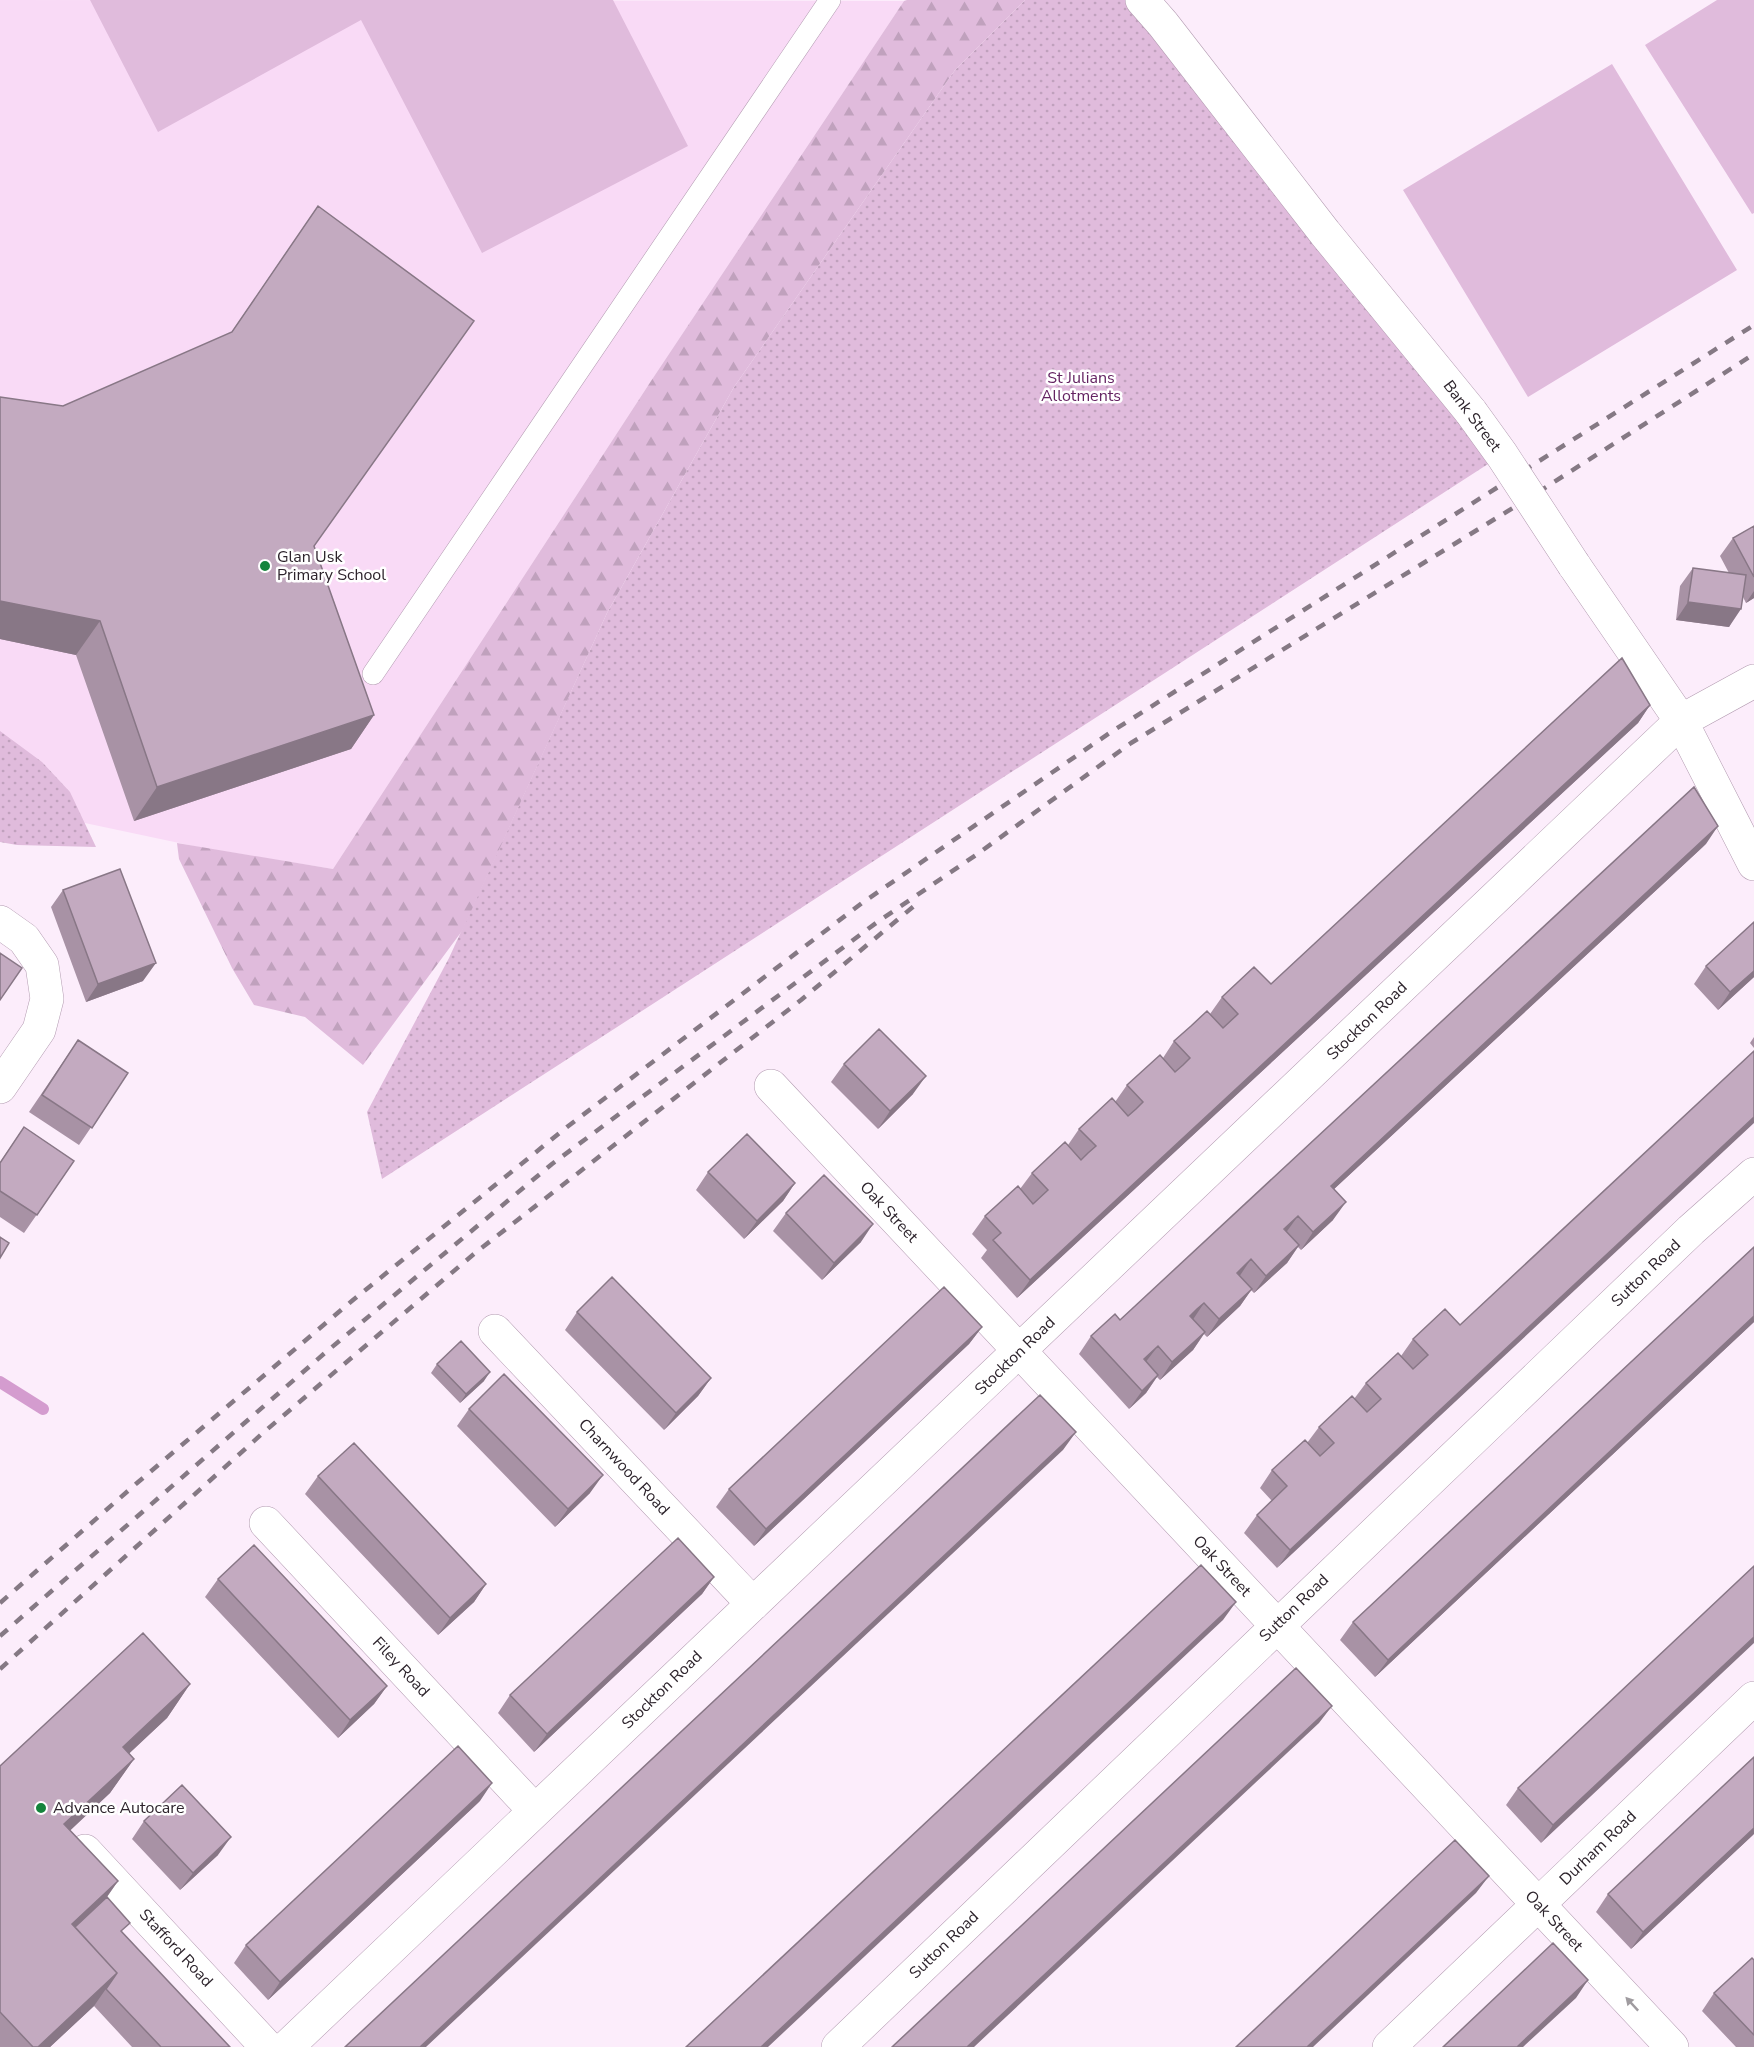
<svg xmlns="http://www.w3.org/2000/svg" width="1754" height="2047" font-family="'Nunito Sans',sans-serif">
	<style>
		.built { fill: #f9daf6 }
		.grass { fill: url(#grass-dots) }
		.forest { fill: url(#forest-firs) }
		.pitch { fill: #e0bbdc }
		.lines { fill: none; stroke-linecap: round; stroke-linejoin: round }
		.stream { stroke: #d49ccf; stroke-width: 12 }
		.lane-casing { stroke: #b39bb1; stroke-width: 22 }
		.street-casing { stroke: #b39bb1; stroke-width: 34 }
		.lane { stroke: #fff; stroke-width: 21 }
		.street { stroke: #fff; stroke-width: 33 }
		.rail { stroke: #857984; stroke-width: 4.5; stroke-dasharray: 10 10; stroke-linecap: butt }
		.street-bridge-casing { stroke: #b39bb1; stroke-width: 34; stroke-linecap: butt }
		.street-bridge { stroke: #fff; stroke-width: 33 }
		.wall { fill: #a892a5 }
		.shaded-wall { fill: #887786 }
		.building { fill: #c3aac0; stroke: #887786; stroke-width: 1.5 }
		.oneway { fill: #a09ca0 }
		.poi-dot { fill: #14843c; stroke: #fff; stroke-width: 2 }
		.labels { text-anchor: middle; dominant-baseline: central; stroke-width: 5; stroke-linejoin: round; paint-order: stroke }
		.park-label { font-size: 16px; fill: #642362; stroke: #fff }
		.street-label { font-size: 16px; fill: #2d242c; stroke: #fff }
		.poi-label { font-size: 16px; fill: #2d242c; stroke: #fff; text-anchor: start }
	</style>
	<defs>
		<pattern id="grass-dots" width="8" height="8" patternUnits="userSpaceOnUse" patternTransform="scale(1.5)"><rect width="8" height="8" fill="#e0bbdc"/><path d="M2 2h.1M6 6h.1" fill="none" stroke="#c0a1bd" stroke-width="1.8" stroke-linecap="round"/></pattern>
		<pattern id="forest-firs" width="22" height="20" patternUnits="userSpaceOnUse" patternTransform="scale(1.5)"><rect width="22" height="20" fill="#e0bbdc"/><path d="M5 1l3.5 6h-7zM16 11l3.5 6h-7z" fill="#c0a1bd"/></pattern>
	</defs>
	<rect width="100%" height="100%" fill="#fcedfb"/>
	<!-- built -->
	<path class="built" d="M0,0L904,1L651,381L333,869L198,847L0,805Z"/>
	<!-- grass -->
	<path class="grass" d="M1025,0H1142L1502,455L382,1179L367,1112L449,958L607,613L734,387L955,70Z
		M0,731L42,762L70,792L96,847L17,845L0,842Z"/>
	<!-- forest -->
	<path class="forest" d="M907,0H1025L955,70L734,387L607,613L462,931L363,1065L305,1017L254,1005L232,968L179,859L177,843L333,869L651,381L904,1Z"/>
	<!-- pitch -->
	<path class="pitch" d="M90,0H613L688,146L482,253L361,20L158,132Z
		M1717,0H1754V213L1752,214L1645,45Z
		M1612,64L1737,270L1528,397L1403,190Z"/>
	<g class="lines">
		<!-- stream -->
		<path class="stream" d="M0,1382L43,1409"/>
		<defs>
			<path id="lane" d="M373,674L830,0"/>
			<path id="street" d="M1142,0L1163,24L1325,233L1471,412
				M1574,565L1681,721L1754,864
				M0,922L24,939L42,965L47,999L39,1030L0,1087
				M771,1086L1672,2047
				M495,1331L753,1604
				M266,1523L535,1811
				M85,1851L267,2047
				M287,2047L1681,721L1754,681
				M838,2047L1691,1230L1754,1174
				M1389,2047L1754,1698"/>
		</defs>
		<!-- lane casing -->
		<use href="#lane" class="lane-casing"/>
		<!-- street casing -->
		<use href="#street" class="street-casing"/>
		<!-- lane -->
		<use href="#lane" class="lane"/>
		<!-- street -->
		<use href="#street" class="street"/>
		<!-- rail -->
		<path class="rail" d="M0,1603L137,1483L353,1300L567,1127L862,903L1111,732L1754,325
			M0,1636L326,1352L552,1164L876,923L976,855L1131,743L1529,498L1754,354
			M0,1669L264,1432L475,1253L801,1000L914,906"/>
		<defs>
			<path id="street-bridge" d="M1471,412L1502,455L1574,565"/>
		</defs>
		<!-- street-bridge casing -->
		<use href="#street-bridge" class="street-bridge-casing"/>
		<!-- street-bridge -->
		<use href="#street-bridge" class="street-bridge"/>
	</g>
	<!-- wall -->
	<path class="wall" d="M318,206L314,546L374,715L351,749L134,821L76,655L0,639V397L63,406L231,333Z
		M1754,526V598L1746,603L1743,597L1729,627L1676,620L1680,586L1693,568L1729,573L1720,556L1733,538Z
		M1650,705L1638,723L1017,1298L981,1258L987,1250L972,1234L985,1216L1020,1189L1032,1173L1068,1145L1079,1129L1115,1102L1127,1085L1163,1058L1174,1041L1210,1014L1222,997L1271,984Z
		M1706,844L1334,1189L1333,1220L1301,1250L1298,1247L1287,1263L1254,1293L1251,1290L1240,1306L1207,1337L1204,1334L1193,1350L1160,1380L1157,1377L1146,1393L1129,1409L1079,1354L1091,1336L1120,1320Z
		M63,890L143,981L86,1002L51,907Z
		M1706,966L1754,977L1718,1010L1694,984Z
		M1754,1037V1048L1750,1043Z
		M78,1040L128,1073L79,1145L29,1112Z
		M844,1064L913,1094L878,1129L831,1082Z
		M24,1127L74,1161L24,1233L0,1217V1162Z
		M708,1172L795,1183L783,1201L744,1239L696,1190Z
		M786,1213L861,1242L822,1280L773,1231Z
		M1754,1247V1322L1375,1677L1340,1640L1353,1622Z
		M577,1312L711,1378L698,1396L664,1430L565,1330Z
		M1460,1325L1277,1568L1244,1533L1257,1515L1272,1501L1260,1488L1272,1470L1307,1443L1319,1427L1354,1399L1366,1383L1401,1356L1413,1339Z
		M982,1327L969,1344L754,1546L716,1507L729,1489Z
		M437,1364L484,1381L460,1403L431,1373Z
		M469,1409L590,1493L555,1527L457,1426Z
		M318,1476L486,1584L474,1602L438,1635L305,1494Z
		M1754,1566L1541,1843L1506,1805L1518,1788Z
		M714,1577L702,1594L534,1752L498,1713L510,1695Z
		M218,1579L387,1686L374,1704L338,1738L205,1597Z
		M190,1684L167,1718L129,1753L134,1759L110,1793L70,1830L118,1881L107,1897L123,1933L230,2047H132L94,2006L50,2047H0V1766Z
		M480,1801L268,2000L234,1963L246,1945Z
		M144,1821L218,1855L180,1890L132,1839Z
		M1754,1834L1631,1949L1596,1912L1608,1894Z
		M1754,1960V2047H1736L1702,2011L1714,1993Z"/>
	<!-- shaded-wall -->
	<path class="shaded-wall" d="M1754,591V598L1746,603Z
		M0,601L100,621L76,655L0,639Z
		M1688,602L1741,609L1729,627L1676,620Z
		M1650,705L1638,723L1017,1298L1030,1280Z
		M374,715L351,749L134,821L157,787Z
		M1718,826L1706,844L1318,1204L1331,1186Z
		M156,963L143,981L86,1002L98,984Z
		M1754,971V977L1718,1010L1730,992Z
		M926,1076L913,1094L878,1129L890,1111Z
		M1754,1117V1123L1277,1568L1290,1550Z
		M795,1183L783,1201L744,1239L757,1221Z
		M1346,1202L1333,1220L1301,1250L1313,1232Z
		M1298,1216L1285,1234L1284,1229Z
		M873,1224L861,1242L822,1280L834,1263Z
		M1299,1245L1287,1263L1254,1293L1266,1276Z
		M1251,1259L1239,1277L1237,1273Z
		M1252,1289L1240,1306L1207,1337L1219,1319Z
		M1204,1303L1192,1321L1190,1316Z
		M1754,1316V1322L1375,1677L1388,1660Z
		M982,1327L969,1344L754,1546L766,1529Z
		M1205,1332L1193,1350L1160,1380L1172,1362Z
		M1158,1346L1145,1363L1144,1359Z
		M490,1372L484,1381L460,1403L466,1394Z
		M1158,1375L1146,1393L1129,1409L1142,1391Z
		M711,1378L698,1396L664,1430L676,1413Z
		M1076,1432L1063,1450L426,2047H420Z
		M603,1475L590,1493L555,1527L568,1509Z
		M714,1577L702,1594L534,1752L547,1734Z
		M486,1584L474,1602L438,1635L450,1618Z
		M1236,1602L1223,1620L768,2047H761Z
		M1754,1637V1643L1541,1843L1553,1825Z
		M190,1684L167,1718L100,1781L123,1747Z
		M387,1686L374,1704L338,1738L350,1720Z
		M1332,1706L1319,1723L974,2047H967Z
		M134,1759L110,1793L41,1858L64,1824Z
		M492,1783L480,1801L268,2000L280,1982Z
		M1754,1828V1834L1631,1949L1643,1932Z
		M231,1837L218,1855L180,1890L193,1873Z
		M1489,1876L1476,1893L1313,2047H1307Z
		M118,1881L94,1915L64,1943L72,1924Z
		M117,1973L94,2006L50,2047H38Z
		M1588,1980L1576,1998L1523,2047H1517Z"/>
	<!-- building -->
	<path class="building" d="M318,206L474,321L314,546L374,715L157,787L100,621L0,601V397L63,406L232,332Z
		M1754,526V577L1733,538Z
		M1693,568L1746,575L1741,609L1688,602Z
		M1622,658L1650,705L1030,1280L993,1240L1001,1233L985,1216L1018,1186L1033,1204L1048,1190L1032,1173L1065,1142L1081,1160L1088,1153L1096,1146L1079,1129L1112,1098L1128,1116L1136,1109L1143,1102L1127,1085L1160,1055L1175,1072L1183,1065L1190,1058L1174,1041L1191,1026L1207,1011L1223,1028L1238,1014L1222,997L1254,967L1271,984Z
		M1694,787L1718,826L1331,1186L1346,1202L1313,1232L1298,1216L1284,1229L1299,1245L1266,1276L1251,1259L1237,1273L1252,1289L1219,1319L1204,1303L1197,1309L1190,1316L1205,1332L1172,1362L1158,1346L1144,1359L1158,1375L1142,1391L1091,1336L1115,1314L1120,1320Z
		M120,869L156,963L98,984L63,890Z
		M1754,922V971L1730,992L1706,966Z
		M0,953L22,968L0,1000Z
		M879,1029L926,1076L890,1111L844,1064Z
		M78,1040L128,1073L92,1128L42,1095Z
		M1754,1051V1117L1290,1550L1257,1515L1287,1486L1272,1470L1305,1440L1320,1456L1334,1443L1319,1427L1352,1396L1367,1412L1381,1399L1366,1383L1398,1353L1413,1369L1428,1355L1413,1339L1445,1309L1460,1325Z
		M24,1127L74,1161L37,1215L0,1191V1163Z
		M747,1134L795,1183L757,1221L708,1172Z
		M824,1175L873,1224L834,1263L786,1213Z
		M0,1237L9,1243L0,1258Z
		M1754,1247V1316L1388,1660L1353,1622Z
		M612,1277L711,1378L676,1413L577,1312Z
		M944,1287L982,1327L766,1529L729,1489Z
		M461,1341L490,1372L466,1394L437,1364Z
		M504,1374L603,1475L568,1509L469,1409Z
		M1040,1395L1076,1432L420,2047H345Z
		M354,1443L486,1584L450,1618L318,1476Z
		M678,1538L714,1577L547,1734L510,1695Z
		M254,1545L387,1686L350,1720L218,1579Z
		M1201,1565L1236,1602L761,2047H686Z
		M1754,1566V1637L1553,1825L1518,1788Z
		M143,1633L190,1684L123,1747L134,1759L64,1824L118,1881L72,1924L117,1973L38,2047H33L0,2012V1766Z
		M1296,1668L1332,1706L967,2047H892Z
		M458,1746L492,1783L280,1982L246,1945Z
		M1754,1757V1828L1643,1932L1608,1894Z
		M182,1785L231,1837L193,1873L144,1821Z
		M1455,1840L1489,1876L1307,2047H1236Z
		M107,1897L130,1923L121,1931L230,2047H161L106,1989L117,1973L75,1927Z
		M1553,1943L1588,1980L1517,2047H1443Z
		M1752,1958L1754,1960V2035L1714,1993Z"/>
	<!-- one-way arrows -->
	<defs><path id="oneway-solid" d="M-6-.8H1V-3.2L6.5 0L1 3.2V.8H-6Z" transform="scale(1.5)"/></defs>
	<use class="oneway" href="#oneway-solid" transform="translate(1632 2004) rotate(-133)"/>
	<!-- markers -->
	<g class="poi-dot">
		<circle cx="265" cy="566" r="6"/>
		<circle cx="41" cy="1808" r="6"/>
	</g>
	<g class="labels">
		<!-- park labels -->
		<g class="park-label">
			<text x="1081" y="378">St Julians<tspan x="1081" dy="18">Allotments</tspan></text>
		</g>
		<!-- street labels -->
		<g class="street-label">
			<text transform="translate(1472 416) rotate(53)">Bank Street</text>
			<text transform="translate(1367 1021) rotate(-44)">Stockton Road</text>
			<text transform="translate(889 1212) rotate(47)">Oak Street</text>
			<text transform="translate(1646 1273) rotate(-44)">Sutton Road</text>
			<text transform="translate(1015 1356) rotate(-44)">Stockton Road</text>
			<text transform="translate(624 1467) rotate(47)">Charnwood Road</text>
			<text transform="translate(1222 1566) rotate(47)">Oak Street</text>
			<text transform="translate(1294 1608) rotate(-44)">Sutton Road</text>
			<text transform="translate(401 1667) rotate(47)">Filey Road</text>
			<text transform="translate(662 1690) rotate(-44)">Stockton Road</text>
			<text transform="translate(1598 1848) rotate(-44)">Durham Road</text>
			<text transform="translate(1554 1921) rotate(47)">Oak Street</text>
			<text transform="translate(944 1945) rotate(-44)">Sutton Road</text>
			<text transform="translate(176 1948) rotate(47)">Stafford Road</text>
		</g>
		<!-- poi labels -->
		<g class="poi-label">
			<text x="277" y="557">Glan Usk<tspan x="277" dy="18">Primary School</tspan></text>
			<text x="53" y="1808">Advance Autocare</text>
		</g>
	</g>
</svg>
